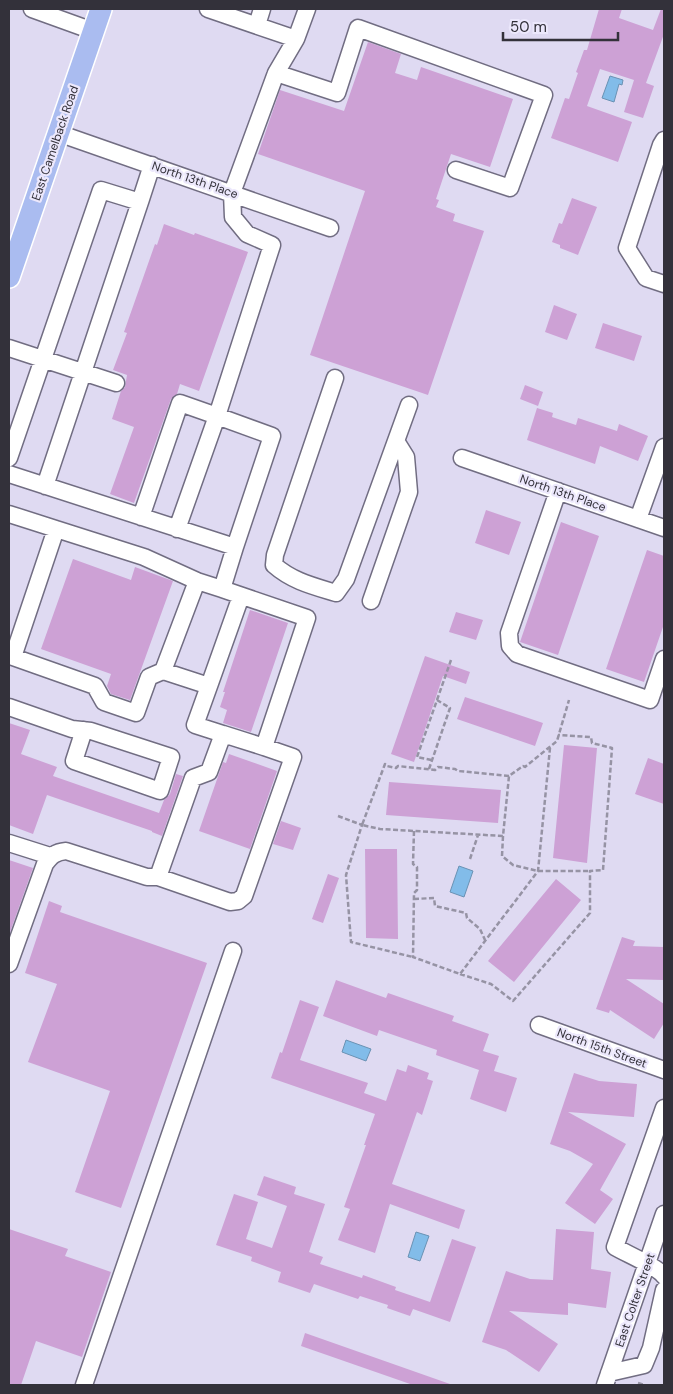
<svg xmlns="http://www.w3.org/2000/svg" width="673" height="1394" font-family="'DM Sans',sans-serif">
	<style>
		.water { fill: #82bce9; stroke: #6a92b4 }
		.building { fill: #cda1d5 }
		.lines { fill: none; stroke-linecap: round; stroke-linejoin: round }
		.minor-casing { stroke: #716d82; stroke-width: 19 }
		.major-casing { stroke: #fff; stroke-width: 24 }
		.path { stroke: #9693a4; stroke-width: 2.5; stroke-dasharray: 5 2.5; stroke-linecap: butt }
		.minor { stroke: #fff; stroke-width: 16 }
		.major { stroke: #aabcf0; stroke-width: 21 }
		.labels { text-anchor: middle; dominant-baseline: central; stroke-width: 4.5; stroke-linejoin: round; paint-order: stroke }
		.street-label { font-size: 12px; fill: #33313a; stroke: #ece8fc }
	</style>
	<rect width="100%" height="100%" fill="#dfdaf2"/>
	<!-- water -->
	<path class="water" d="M610,76L623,80L622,85L619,84L614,102L602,98Z
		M459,866L473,871L464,897L450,892Z
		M346,1040L371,1049L366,1061L342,1052Z
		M416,1232L429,1236L420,1261L408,1257Z"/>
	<!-- building -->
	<path class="building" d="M599,9H622L619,18L653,30L661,9H664V34L646,83L654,86L643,118L624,112L634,80L600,69L587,106L632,122L618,162L551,138L565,98L569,99L578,73L576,72L584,50H587Z
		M368,42L401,54L395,73L417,80L421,67L513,99L490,167L451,154L436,199L439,200L436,207L455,214L453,221L484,231L428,395L310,355L365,191L258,154L280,90L344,111Z
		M572,198L597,207L578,255L560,248V245L552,242L559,223L562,224Z
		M164,224L194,235L195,233L248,252L199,391L180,384L177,394L171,399L134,503L110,494L134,427L112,419L121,391L125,387L127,375L113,370L127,333L124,332L155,244L157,245Z
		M554,305L577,314L567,340L545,332Z
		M603,323L642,336L634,361L595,348Z
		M525,385L543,392L538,406L520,399Z
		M537,408L553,413L552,417L576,425L578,418L617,431L619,424L648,436L638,461L600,446L595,464L527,440Z
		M486,510L521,522L509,555L475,543Z
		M561,522L599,536L558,655L520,642Z
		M647,550L664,556V624L644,682L606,669Z
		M73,559L131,580L135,567L173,581L130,700L111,694L107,686L111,674L41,649Z
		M250,610L288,623L251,732L223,723L227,710L220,707L225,692H223Z
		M456,612L483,620L476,640L449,632Z
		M425,656L470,672L466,684L443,676L414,762L391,754Z
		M465,697L543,723L535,746L457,719Z
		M9,723L30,730L21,754L57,767L53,776L159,813L164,800L170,794L176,774L183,776L162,836L152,832V831L47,795L33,834L9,825Z
		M564,745L597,748L587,863L553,858Z
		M229,754L277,771L250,849L199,831L223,762L226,763Z
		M648,758L664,764V804L635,794Z
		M389,782L501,790L498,823L386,815Z
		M281,821L301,828L293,850L273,844Z
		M365,849H397L398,939L366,938Z
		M9,860L33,868L9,935Z
		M328,874L339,878L323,923L312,919Z
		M556,879L581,900L514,982L488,961Z
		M49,901L62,906L60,912L207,963L121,1208L75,1192L110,1091L28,1062L57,984L25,973Z
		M622,937L635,941L633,946L664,947V980L626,979L664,1004V1023L654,1039L610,1010L609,1013L596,1009Z
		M336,980L386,998L388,993L454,1016L452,1021L489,1034L483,1051L499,1056L494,1071L517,1078L506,1112L470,1099L479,1070L436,1055L437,1050L379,1030L377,1036L323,1016Z
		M300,1000L319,1007L300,1060L368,1083L364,1093L386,1101L397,1069L406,1072L408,1065L429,1073L427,1079L433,1081L422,1115L417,1112L392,1184L465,1210L459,1229L390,1204L375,1253L338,1240L350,1209L344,1207L366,1145H364L375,1114L271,1078L280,1052L282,1053Z
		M574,1073L599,1081L637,1084L634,1117L568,1112L626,1144L600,1190L613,1199L595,1224L565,1203L593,1164L570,1151L550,1144Z
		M264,1176L296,1187L294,1194L325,1204L309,1252L323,1257L320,1264L362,1278L363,1275L396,1287L395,1290L430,1302L452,1239L476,1247L450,1322L413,1309L410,1316L387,1308L388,1305L360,1296L358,1299L314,1284L310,1293L278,1282L281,1272L251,1261L252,1257L216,1245L234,1194L258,1202L246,1239L272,1248L287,1206L257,1195Z
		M9,1229L68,1249L65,1256L111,1272L82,1357L36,1341L21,1385H9Z
		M556,1229L594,1232L591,1269L611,1272L606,1308L568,1303V1315L509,1311L558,1344L539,1372L506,1350L482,1342L506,1271L530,1279L553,1280Z
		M305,1333L450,1384V1385H413L301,1346Z"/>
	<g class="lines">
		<defs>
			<path id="minor" d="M32,9L93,31
				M208,9L296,39L307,9
				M257,25L262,9
				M276,73L296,39
				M58,133L330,228
				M664,140L661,145L627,248L646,278L664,284
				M9,348L116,383
				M335,378L275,555L274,565C292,581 313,586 336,593L346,579L409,405
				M9,458L101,190L140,202L152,165
				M462,458L664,528
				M9,474L235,547L272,436L217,416L272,245L247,234L233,217L232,193L276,73L337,93L358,28L544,95L510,188L456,170
				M45,486L140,202
				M558,491L509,633L510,646L517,654L650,700L664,659
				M9,514L56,529L13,657L9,655
				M141,517L180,403L217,416L177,529
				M638,519L664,447
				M56,529L144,557L197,581
				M371,601L409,492L406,457L396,441
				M13,657L95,686L104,702L136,713L149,677L163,671
				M209,686L241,596
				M9,707L72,729L91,731L171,757L160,791L74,761L84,730
				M223,734L264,747
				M9,843L50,856
				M158,877L193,778L209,772L223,734L195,725L209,686L163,671L197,581L222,589
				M9,964L45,864C51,856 55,852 66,851L147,877H158L230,902L238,901L244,896L293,757L264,747L307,618L222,589L235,547
				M539,1025L664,1070
				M664,1108L615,1247C627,1254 658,1267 664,1276
				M609,1373L644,1365L651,1348L664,1290
				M84,1385L233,951
				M605,1385L664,1214"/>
			<path id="major" d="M9,277L101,9"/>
		</defs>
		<!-- minor casing -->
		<use href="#minor" class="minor-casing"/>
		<!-- major casing -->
		<use href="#major" class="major-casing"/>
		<!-- path -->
		<path class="path" d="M437,700L451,660
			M429,769L450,708L437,700L417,757L432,760
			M509,776L458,771L455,769L438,767L435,770L398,766L396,768L387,766L385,764L362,825L380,829L503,836L509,776L523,766L525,767L557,741L569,700
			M338,816L362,825L346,875L351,942L413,957
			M414,831L413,864L417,867V890L414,893L413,957L460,974L538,871L550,748
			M503,836L502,856L513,865L538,871H590
			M470,859L478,835
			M414,899L434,898L435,906L466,913L467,918L480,929L485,940
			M460,974L491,984L513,1001L590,913V871L603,870L612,748L592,743L591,737L558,735
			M638,1383L645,1385"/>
		<!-- minor -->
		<use href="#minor" class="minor"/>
		<!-- major -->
		<use href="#major" class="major"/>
	</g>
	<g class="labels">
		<!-- street labels -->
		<g class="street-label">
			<text transform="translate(55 143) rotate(-71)">East Camelback Road</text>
			<text transform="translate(195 180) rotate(19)">North 13th Place</text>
			<text transform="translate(563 493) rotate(19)">North 13th Place</text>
			<text transform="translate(602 1048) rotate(20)">North 15th Street</text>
			<text transform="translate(635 1300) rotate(-71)">East Colter Street</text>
		</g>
	</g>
	<!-- border -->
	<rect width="673" height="1394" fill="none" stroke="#33313a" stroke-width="20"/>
	<!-- scale -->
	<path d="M503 32v8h115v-8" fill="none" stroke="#33313a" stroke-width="2.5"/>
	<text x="510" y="32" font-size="15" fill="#33313a" stroke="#ece8fc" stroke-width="4" paint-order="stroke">50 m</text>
</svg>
